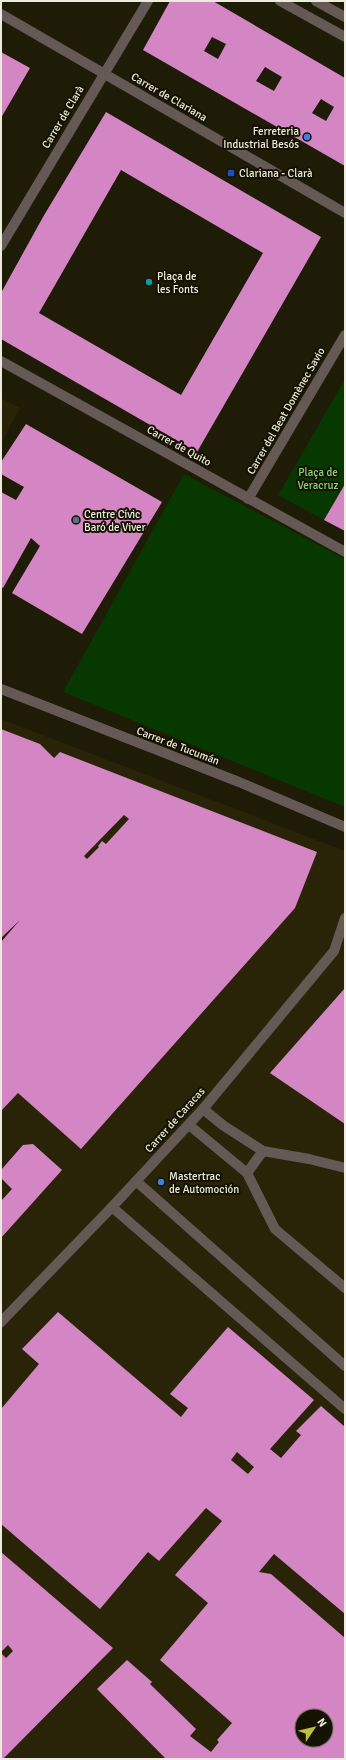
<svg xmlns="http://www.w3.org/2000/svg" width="346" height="1760" font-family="Signika,sans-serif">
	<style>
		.built { fill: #292408; fill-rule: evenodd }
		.green { fill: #073800 }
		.building { fill: #d485c4; fill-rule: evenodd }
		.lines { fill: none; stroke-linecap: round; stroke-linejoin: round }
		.service { stroke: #645955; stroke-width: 10 }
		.pedestrian { stroke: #645955; stroke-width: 10 }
		.minor { stroke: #645955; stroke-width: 10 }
		.tertiary { stroke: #645955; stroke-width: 10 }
		.shop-dot { fill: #3f7fe0; stroke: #151201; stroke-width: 1.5 }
		.transit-dot { fill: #1a4fb4; stroke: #151201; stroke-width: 1.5 }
		.culture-dot { fill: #0f9aa8; stroke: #151201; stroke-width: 1.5 }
		.service-dot { fill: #5c6f8a; stroke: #151201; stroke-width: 1.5 }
		.labels { text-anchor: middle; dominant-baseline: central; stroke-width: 4; stroke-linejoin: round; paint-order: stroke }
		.street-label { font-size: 11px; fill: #edebde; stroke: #151201 }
		.poi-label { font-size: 11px; fill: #edebde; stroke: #151201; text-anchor: start }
		.park-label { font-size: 11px; fill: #85d673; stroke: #151201 }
	</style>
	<rect width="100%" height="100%" fill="#1e1b07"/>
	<!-- built -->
	<path class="built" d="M1,398L20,408L1,443Z
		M1,719L345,851V1759H1ZM302,1716H326V1740H302Z"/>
	<!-- green -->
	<path class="green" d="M345,379V484L324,520L278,495Z
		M184,474L345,559V807L63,692Z"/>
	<!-- building -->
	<path class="building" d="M170,1H213L345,78V166L143,50ZM212,37L226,44L218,59L204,51ZM265,67L282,77L274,91L256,81ZM321,99L334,107L326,121L312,113Z
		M1,52L30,68L1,118Z
		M106,112L321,237L197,452L1,339V293L43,217ZM121,170L263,253L181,395L39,313Z
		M26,424L162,502L82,634L12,593L40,546L31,538L3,588L1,587V492L16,500L24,487L1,474V462Z
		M345,484V531L324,520Z
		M1,729L40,744L54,758L60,752L317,852L295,908L81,1149L18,1093L1,1111V942L20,920L1,938ZM124,815L129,819L106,844L102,841L98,846L99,847L87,859L84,856Z
		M345,988V1124L270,1073Z
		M33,1144L62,1170L1,1238V1201L12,1189L1,1178V1170L23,1145Z
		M58,1312L181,1417L188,1408L170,1394L228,1327L314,1400L270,1449L281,1458L301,1435L296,1431L321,1406L345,1427V1614L274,1554L259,1572L271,1574L345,1638V1759H166L97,1689L127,1660L152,1682L150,1684L196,1729L190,1736L211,1752L219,1742L217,1740L232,1723L160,1660L208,1603L175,1575L222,1521L206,1508L159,1561L148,1552L100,1609L1,1524V1409L39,1364L22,1349ZM237,1452L254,1467L248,1474L231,1460ZM302,1716H326V1740H302Z
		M1,1552L113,1648L3,1759H1V1653L6,1658L13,1651L8,1645L1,1652Z"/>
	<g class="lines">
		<!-- service -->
		<path class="service" d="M203,1109L224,1126L263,1151L309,1159L345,1168
			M189,1125L247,1173L275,1229L345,1288
			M247,1173L263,1151
			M136,1181L345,1366
			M112,1207L345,1409"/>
		<!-- pedestrian -->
		<path class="pedestrian" d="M248,499L345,335"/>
		<!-- minor -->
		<path class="minor" d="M280,1L345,37
			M316,1L345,17
			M1,14L345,213
			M1,246L148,1
			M1,361L345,552
			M1,689L239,782L345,827"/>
		<!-- tertiary -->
		<path class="tertiary" d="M1,1322L112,1207L203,1109L334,951L345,918"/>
	</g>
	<!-- markers -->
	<g class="shop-dot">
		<circle cx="307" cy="137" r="4"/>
		<circle cx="161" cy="1182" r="4"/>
	</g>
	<rect class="transit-dot" x="227" y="169" width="8" height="8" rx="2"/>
	<circle class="culture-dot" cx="149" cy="282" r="4"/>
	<circle class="service-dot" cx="76" cy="520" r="4"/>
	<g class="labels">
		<!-- street labels -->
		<g class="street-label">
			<text transform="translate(169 97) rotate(30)">Carrer de Clariana</text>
			<text transform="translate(63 117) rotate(-59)">Carrer de Clarà</text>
			<text transform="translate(286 411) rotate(-60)">Carrer del Beat Domènec Savio</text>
			<text transform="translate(179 446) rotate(29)">Carrer de Quito</text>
			<text transform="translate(178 746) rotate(21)">Carrer de Tucumán</text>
			<text transform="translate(175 1120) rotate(-48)">Carrer de Caracas</text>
		</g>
		<!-- poi labels -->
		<g class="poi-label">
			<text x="299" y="131" text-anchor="end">Ferreteria<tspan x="299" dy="13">Industrial Besós</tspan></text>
			<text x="239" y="173">Clariana - Clarà</text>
			<text x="157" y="276">Plaça de<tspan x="157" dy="13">les Fonts</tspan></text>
			<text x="84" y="514">Centre Cívic<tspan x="84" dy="13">Baró de Viver</tspan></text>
			<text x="169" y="1176">Mastertrac<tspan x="169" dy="13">de Automoción</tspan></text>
		</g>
		<!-- park labels -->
		<g class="park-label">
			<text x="318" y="472">Plaça de<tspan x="318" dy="13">Veracruz</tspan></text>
		</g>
	</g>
	<!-- border -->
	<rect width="346" height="1760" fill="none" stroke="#edebde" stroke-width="4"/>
	<!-- north arrow -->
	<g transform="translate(314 1728) rotate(55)"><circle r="19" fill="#151201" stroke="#6b6959"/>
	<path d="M0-3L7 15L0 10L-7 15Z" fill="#bebf42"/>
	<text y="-6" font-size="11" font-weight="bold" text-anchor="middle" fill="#edebde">N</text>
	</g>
</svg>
